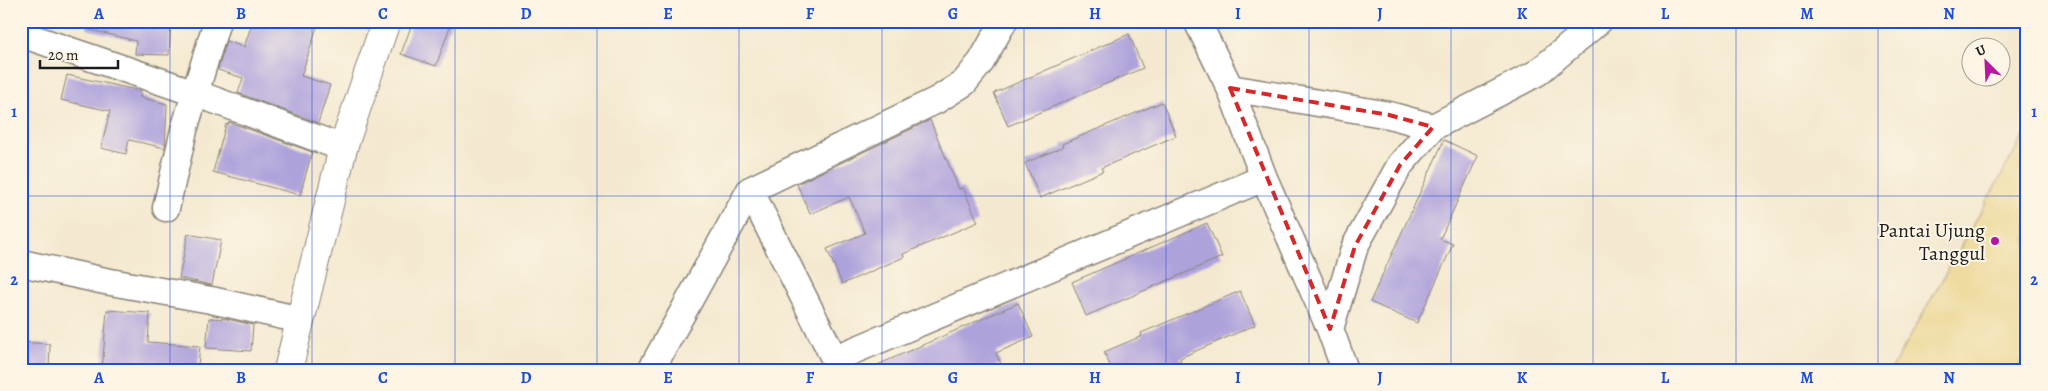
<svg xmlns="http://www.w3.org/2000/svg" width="2048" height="391" font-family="Alegreya,serif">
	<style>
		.sand { fill: #eeda9e; stroke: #857b5d }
		.building { fill: #aea2db }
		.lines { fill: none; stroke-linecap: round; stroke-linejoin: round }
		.minor-casing { stroke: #888276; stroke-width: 29 }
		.highway-casing { stroke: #888276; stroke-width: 30 }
		.minor { stroke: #fff; stroke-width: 26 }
		.highway { stroke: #fff; stroke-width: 28 }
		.marked { fill: none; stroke: #d62828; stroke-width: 4; stroke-dasharray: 10 6; stroke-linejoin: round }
		.grid { fill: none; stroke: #1d4ed8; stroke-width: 1; stroke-opacity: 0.55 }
		.poi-dot { fill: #b5179e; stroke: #fcf5e5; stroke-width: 2 }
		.labels { text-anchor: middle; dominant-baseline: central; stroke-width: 4; stroke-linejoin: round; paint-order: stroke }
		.poi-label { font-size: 20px; fill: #1c1c1c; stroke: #fcf5e5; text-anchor: end }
		.neatline { fill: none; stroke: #1d4ed8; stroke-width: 2 }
		.grid-label { font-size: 16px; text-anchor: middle; font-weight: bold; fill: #1d4ed8 }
	</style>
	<rect width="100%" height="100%" fill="#fcf5e5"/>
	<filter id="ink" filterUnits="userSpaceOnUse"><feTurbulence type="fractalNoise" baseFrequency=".02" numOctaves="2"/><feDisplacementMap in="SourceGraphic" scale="10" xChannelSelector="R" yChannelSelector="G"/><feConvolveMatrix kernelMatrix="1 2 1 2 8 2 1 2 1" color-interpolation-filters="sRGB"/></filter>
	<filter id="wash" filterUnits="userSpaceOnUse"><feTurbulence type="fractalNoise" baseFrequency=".0096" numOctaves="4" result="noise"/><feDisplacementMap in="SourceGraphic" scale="20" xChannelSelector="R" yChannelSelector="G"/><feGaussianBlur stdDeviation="1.12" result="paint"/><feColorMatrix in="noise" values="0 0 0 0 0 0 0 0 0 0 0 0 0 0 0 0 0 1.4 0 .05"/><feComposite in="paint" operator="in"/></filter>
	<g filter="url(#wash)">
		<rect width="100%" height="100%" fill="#f4e9d0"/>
		<!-- sand -->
		<path class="sand" d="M2027,130V352L2016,370H1891Z"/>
		<g id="blocks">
			<!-- building -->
			<path class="building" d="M88,21H171L169,55L135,54L136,41L87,29Z
				M253,21H319L301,76L330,85L318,123L238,93L243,78L218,70L226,41L244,47Z
				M413,21H452L436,66L401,54Z
				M1129,34L1143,68L1008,126L994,93Z
				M67,75L141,91L140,97L167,104L165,148L129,140L126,154L101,148L110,111L61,100Z
				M1162,102L1176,136L1101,168L1103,171L1040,198L1025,163L1063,147L1062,144Z
				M930,120L959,189L963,188L978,222L903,254L904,257L842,284L827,249L865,233L849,197L810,214L797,184Z
				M229,122L312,152L300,195L213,172L226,124L228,125Z
				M1444,140L1478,156L1440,239L1453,244L1417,323L1370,302Z
				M1207,223L1222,257L1086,316L1072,282Z
				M188,234L221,240L212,285L179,278Z
				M1240,291L1255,325L1180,358L1181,360L1159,370H1112L1104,352L1142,336L1141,333Z
				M1018,303L1033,337L996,353L1001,364L987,370H866Z
				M107,310L150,313L148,342L200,346L198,366L175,365V370H102Z
				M209,318L227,319L253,325L251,351L206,348Z
				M21,342L50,344L49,370H21Z"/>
		</g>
	</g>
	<g filter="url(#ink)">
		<use href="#blocks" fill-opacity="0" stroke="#888276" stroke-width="1"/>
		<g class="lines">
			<defs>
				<path id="minor" d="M1197,21L1230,88L1264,178L1330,329L1345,370
					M21,34L195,93L343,148
					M1230,88L1389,115L1433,127
					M750,190L840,370
					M166,208L184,130L217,21
					M21,263L105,281L211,300L301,320
					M1330,329L1355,246L1400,165L1433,127L1537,73L1599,21
					M836,358L1264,178
					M651,370L750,190L937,100L964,83L981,62L1004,21"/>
				<path id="highway" d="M288,370L343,148L386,21"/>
			</defs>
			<!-- minor casing -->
			<use href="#minor" class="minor-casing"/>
			<!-- highway casing -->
			<use href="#highway" class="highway-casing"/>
			<!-- minor -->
			<use href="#minor" class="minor"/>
			<!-- highway -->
			<use href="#highway" class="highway"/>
		</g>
	</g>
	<!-- marked area -->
	<path class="marked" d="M1230,88L1389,115L1433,127L1400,165L1355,246L1330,329Z"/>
	<!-- grid -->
	<path class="grid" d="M170,21V370M312,21V370M455,21V370M597,21V370M739,21V370M882,21V370M1024,21V370M1166,21V370M1309,21V370M1451,21V370M1593,21V370M1736,21V370M1878,21V370M21,196H2027"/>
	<!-- markers -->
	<circle class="poi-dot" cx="1995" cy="241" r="5"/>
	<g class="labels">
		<!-- poi labels -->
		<g class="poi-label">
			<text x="1985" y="230">Pantai Ujung<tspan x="1985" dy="23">Tanggul</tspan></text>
		</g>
	</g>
	<!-- margin -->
	<rect width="2048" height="391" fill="none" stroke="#fcf5e5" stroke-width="55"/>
	<!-- north arrow -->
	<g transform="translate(1986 62) rotate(336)"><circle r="24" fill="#fcf5e5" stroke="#a29e95"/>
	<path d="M0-4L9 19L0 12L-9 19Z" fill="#b5179e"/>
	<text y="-8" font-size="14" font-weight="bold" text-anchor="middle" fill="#1c1c1c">U</text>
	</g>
	<!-- scale -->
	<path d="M40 60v8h78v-8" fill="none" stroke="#1c1c1c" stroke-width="2.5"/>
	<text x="48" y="60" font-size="15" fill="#1c1c1c" stroke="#fcf5e5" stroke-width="4" paint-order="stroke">20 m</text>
	<rect x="28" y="28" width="1992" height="336" class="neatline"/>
	<g class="grid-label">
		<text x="99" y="19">A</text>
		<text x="241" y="19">B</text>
		<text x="383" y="19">C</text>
		<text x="526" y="19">D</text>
		<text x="668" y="19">E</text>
		<text x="810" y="19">F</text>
		<text x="953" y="19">G</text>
		<text x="1095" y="19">H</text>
		<text x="1238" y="19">I</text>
		<text x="1380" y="19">J</text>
		<text x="1522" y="19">K</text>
		<text x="1665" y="19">L</text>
		<text x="1807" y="19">M</text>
		<text x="1949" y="19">N</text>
		<text x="14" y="117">1</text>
		<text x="2034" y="117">1</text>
		<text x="14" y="285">2</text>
		<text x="2034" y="285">2</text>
		<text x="99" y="383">A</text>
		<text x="241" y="383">B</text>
		<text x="383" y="383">C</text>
		<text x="526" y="383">D</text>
		<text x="668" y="383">E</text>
		<text x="810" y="383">F</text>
		<text x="953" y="383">G</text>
		<text x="1095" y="383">H</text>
		<text x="1238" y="383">I</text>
		<text x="1380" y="383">J</text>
		<text x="1522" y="383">K</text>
		<text x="1665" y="383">L</text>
		<text x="1807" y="383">M</text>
		<text x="1949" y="383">N</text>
	</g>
</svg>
